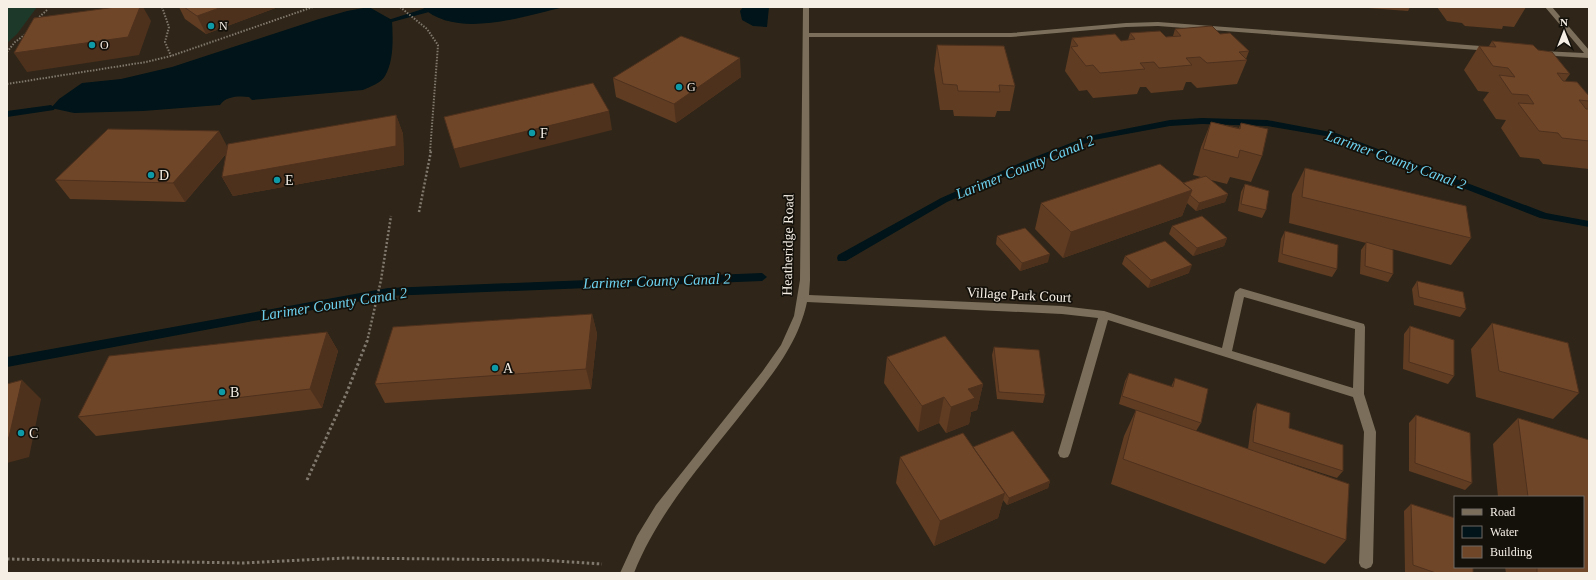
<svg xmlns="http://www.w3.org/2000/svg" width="1596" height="580" font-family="'Times New Roman',serif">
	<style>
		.green { fill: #1d392a }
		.water { fill: #011419 }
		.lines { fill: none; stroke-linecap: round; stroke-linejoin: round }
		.stream { fill: #011419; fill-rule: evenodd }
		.path-far2 { stroke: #80786d; stroke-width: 2; stroke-dasharray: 1.5 1.5; stroke-linecap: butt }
		.path-far1 { stroke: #80786d; stroke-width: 2.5; stroke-dasharray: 2 2; stroke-linecap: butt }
		.path { stroke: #80786d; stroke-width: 3; stroke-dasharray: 2.5 2.5; stroke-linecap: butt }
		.minor { fill: #7b6f5b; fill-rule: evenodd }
		.wall { fill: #603c23 }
		.shaded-wall { fill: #4e311d }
		.building { fill: #704629; stroke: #4e311d }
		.culture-dot { fill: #0f9aa8; stroke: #14100a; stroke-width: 1.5 }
		.labels { text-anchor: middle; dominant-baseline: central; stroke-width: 3.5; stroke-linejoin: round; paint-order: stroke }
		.far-poi-label { font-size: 12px; fill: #f5efe6; stroke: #14100a; text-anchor: start }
		.poi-label { font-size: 14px; fill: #f5efe6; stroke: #14100a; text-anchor: start }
		.street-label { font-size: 14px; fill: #f5efe6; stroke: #14100a }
		.water-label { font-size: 15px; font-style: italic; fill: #6dd2ef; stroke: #14100a }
	</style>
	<rect width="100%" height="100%" fill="#2f2619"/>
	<!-- green -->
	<path class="green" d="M7,7H37L17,34L7,43Z"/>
	<!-- water -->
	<path class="water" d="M369,7L392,20C393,39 394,60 385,76C381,83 370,87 363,90L252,100L249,97C239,96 226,96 220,105L143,111L74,113L51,108L59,99L82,83L121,79L172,67L319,19L347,11Z
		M422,7H564C525,16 456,40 422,7Z
		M743,7H769L767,27L753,26L742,20L740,11Z"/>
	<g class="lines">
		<!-- stream -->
		<path class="stream" d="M426,8H429V12L392,22L388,20Z
			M51,105L55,108L54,110L7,117V111Z
			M1202,118L1267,120L1336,133L1546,213L1589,221V227L1540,218L1331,137L1267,126L1202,124L1170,126L1094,140L1033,164L947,202L846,261H838L837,258L838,255L941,198L1027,160L1089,136L1170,120Z
			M762,273L767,277L762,281L388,296L7,367V357L388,288Z"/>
		<!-- path-far2 -->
		<path class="path-far2" d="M162,7L169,27L165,42L171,56
			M400,7L427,29L438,45L430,152
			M37,19L47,10
			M7,52L15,42L26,34
			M7,84L146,62L171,56L313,7"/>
		<!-- path-far1 -->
		<path class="path-far1" d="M419,212L431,151
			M367,342L381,280L391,216"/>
		<!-- path -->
		<path class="path" d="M307,480L347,392L367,341
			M7,559L243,563L345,558L540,560L602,564"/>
		<!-- minor -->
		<path class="minor" d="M803,7H809V33H1011L1126,23L1158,22L1494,47V51H1491L1158,26L1126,27L1011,37H809L810,280L809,295L1062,306L1104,311L1222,348L1235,292L1240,288L1364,324L1365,327L1364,394L1376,432L1373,563L1371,567L1366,569L1361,567L1359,563L1364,432L1353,397L1108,320L1070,453L1068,457L1064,458L1060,457L1058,453L1098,318L1062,314L807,302C798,344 772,375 746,408C705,461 659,510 634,573H620L637,536L656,505L762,372L781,345L794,316L800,280ZM1244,297L1355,329L1353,388L1232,351Z
			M1545,7H1552L1589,50V58L1538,55V51H1541L1584,53Z"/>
	</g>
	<!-- wall -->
	<path class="wall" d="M179,7H278L206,34L185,19Z
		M1367,7H1410L1408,11L1368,8Z
		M1437,7H1526L1514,27L1503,26L1502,29L1465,26L1462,23L1447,21Z
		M1175,29L1220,34L1249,51L1246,59L1247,60L1237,84L1197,88L1191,82H1186L1183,90L1151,93L1146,87H1140L1137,94L1093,98L1087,90L1079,91L1065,71L1072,38L1121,41L1128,40L1130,33L1166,37L1173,36Z
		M1492,41L1538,50L1570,74L1565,81L1589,96V108L1588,109H1589V169L1543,164L1539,159L1520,157L1501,128L1506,120L1496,119L1483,100L1489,92L1478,91L1464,70L1479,46H1489Z
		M937,45L1015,86L1010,111H997L995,117L954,116L953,110H940L934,69Z
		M741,77L676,123L616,97L613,78Z
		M396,115L403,134L404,165L233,196L222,177L226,154L185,202L70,199L55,180Z
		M1211,122L1239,128L1241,123L1262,156L1251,182L1230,177L1227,184L1211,180L1228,194L1225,202L1196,211L1187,203L1182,216L1063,258L1035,229L1041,203L1183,183L1201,177L1193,175L1201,147Z
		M1305,168L1471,238L1451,265L1392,249L1393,274L1388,282L1360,274L1361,250L1366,243L1289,223L1292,194Z
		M1245,184L1266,210L1262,218L1238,211L1241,192Z
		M1172,226L1227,238L1224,246L1193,256L1169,234Z
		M1285,231L1337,269L1332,277L1278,262L1281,239Z
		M997,236L1048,262L1020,271L996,244Z
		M1125,256L1189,273L1148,288L1122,264Z
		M1417,281L1466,309L1460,317L1414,305L1412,289Z
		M592,314L597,334L591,389L385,403L375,384Z
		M1492,323L1579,393L1553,419L1476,397L1471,349Z
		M1410,326L1454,376L1448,384L1403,369L1404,334Z
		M327,332L338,351L322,408L96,436L78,417Z
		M994,347L1045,395L1043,403L997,399L992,355Z
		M887,357L983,384L977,410L971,412L969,424L946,433L939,423L918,432L884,383Z
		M1129,373L1171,387L1175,378L1201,423L1196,431L1119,404L1125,381Z
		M1257,403L1343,471L1337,478L1265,455L1346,540L1325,564L1111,484L1124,436L1136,410L1248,449L1253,411Z
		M1416,415L1472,483L1465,490L1409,471V423Z
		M1518,418L1589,440V573H1506L1505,567H1583V497H1498L1493,444Z
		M973,447L1050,481L1048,488L1007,505L1003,500L998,518L934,546L896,483L900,457L973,448Z
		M1411,504L1473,573H1408L1405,572L1404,511Z"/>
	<!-- shaded-wall -->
	<path class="shaded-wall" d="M140,7H143L151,21L139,55L27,72L14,53Z
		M222,7H278L206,34L197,16Z
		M740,58L741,77L676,123L674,104Z
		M609,111L612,130L460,168L454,149Z
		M396,115L403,134L404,165L233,196L222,177Z
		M219,131L229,150L185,202L173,183Z
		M1192,190L1182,216L1063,258L1071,232Z
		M1228,194L1225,202L1196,211L1199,203Z
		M1227,238L1224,246L1193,256L1197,248Z
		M1050,254L1048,262L1020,271L1022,263Z
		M1192,265L1189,273L1148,288L1151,280Z
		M592,314L597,334L591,389L586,369Z
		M327,332L338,351L322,408L310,389Z
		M22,380L41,399L29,457L7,463V438Z
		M983,384L977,410L971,412L969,424L946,433L951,407L968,389Z
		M944,397L939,423L918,432L922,406Z
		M1050,481L1048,488L1007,505L1009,498Z
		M1005,493L998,518L934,546L940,521Z"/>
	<!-- building -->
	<path class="building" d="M116,7H140L128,37L14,53L34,18Z
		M184,7H222L197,16Z
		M1212,26L1220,34L1230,33L1249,51L1239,52L1247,60L1207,63L1200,57L1186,58L1192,65L1159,68L1154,62L1140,63L1145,69L1100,73L1093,65L1086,66L1071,47L1078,46L1072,38L1115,34L1121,41L1135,39L1130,33L1160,31L1166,37L1181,36L1175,29Z
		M681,36L740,58L674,104L613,78Z
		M1492,41L1533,45L1538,50L1552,52L1570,74L1557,73L1563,81L1577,82L1589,96V101L1579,100L1586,109H1589V141L1562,138L1558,133L1539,131L1518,103L1534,104L1528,95L1512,94L1499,75L1515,77L1508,68L1493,66L1479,46L1496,47Z
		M937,45L1004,46L1015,86L999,85L1000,92L958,91L957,85L943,84Z
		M593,83L609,111L454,149L444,117Z
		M396,115V146L222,177L228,144Z
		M1211,122L1240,129L1241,123L1268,129L1262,156L1240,150L1238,158L1203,149Z
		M108,129L219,131L173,183L55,180Z
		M1160,164L1192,190L1071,232L1041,203Z
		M1305,168L1466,206L1471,238L1302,197Z
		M1206,176L1228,194L1199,203L1190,195L1192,190L1183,183Z
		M1245,184L1269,191L1266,210L1241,204Z
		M1202,216L1227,238L1197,248L1172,226Z
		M1025,228L1050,254L1022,263L997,236Z
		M1285,231L1338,245L1337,269L1282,254Z
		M1165,241L1192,265L1151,280L1125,256Z
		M1366,242L1393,250V274L1365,266Z
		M1417,281L1463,292L1466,309L1419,297Z
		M592,314L586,369L375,384L393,327Z
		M1492,323L1568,343L1579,393L1499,371Z
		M1410,326L1454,340V376L1409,362Z
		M327,332L310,389L78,417L109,356Z
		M945,336L983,384L968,389L975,398L951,407L944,397L922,406L887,357Z
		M994,347L1039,350L1045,395L999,392Z
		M1129,373L1173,387L1175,378L1208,389L1201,423L1122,396Z
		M22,380L9,437L7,438V384Z
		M1257,403L1290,413L1289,428L1343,445V471L1253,442Z
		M1136,410L1349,484L1346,540L1123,459Z
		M1416,415L1470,433L1472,483L1415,463Z
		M1518,418L1589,440V573H1537V567H1583V497H1528Z
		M1013,431L1050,481L1009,498L973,447Z
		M963,433L1005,493L940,521L900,457Z
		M1411,504L1455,518V567H1473V573H1436L1413,565Z"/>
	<!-- markers -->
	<g class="culture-dot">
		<circle cx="211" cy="26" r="4"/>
		<circle cx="92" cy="45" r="4"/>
		<circle cx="679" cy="87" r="4"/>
		<circle cx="532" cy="133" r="4"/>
		<circle cx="151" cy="175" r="4"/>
		<circle cx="277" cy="180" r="4"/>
		<circle cx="495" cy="368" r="4"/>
		<circle cx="222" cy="392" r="4"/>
		<circle cx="21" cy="433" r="4"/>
	</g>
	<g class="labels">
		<!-- far-poi labels -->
		<g class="far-poi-label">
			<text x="219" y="26">N</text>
			<text x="100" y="45">O</text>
			<text x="687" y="87">G</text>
		</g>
		<!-- poi labels -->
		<g class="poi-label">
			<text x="540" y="133">F</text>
			<text x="159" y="175">D</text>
			<text x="285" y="180">E</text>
			<text x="503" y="368">A</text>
			<text x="230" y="392">B</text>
			<text x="29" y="433">C</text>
		</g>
		<!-- street labels -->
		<g class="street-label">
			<text transform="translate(788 245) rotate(-89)">Heatheridge Road</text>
			<text transform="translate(1019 295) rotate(3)">Village Park Court</text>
		</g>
		<!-- water labels -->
		<g class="water-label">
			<text transform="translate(1396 160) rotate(20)">Larimer County Canal 2</text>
			<text transform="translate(1025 167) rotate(-22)">Larimer County Canal 2</text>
			<text transform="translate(657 281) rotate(-2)">Larimer County Canal 2</text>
			<text transform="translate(334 304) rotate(-9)">Larimer County Canal 2</text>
		</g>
	</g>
	<!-- border -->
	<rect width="1596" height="580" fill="none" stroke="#f5efe6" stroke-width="16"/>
	<!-- legend -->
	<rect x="1454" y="496" width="130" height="72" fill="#14100a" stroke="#6e6962"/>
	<rect x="1462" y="509" width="20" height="6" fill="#7b6f5b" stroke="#6e6962"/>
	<text x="1490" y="516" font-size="12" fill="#f5efe6">Road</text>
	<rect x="1462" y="526" width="20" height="12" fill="#011419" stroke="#6e6962"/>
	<text x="1490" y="536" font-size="12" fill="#f5efe6">Water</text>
	<rect x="1462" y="546" width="20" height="12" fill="#704629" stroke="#6e6962"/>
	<text x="1490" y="556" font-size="12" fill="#f5efe6">Building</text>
	<!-- north arrow -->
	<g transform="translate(1564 32)" stroke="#14100a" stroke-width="3" paint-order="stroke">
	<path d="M0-3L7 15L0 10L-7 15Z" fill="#f5efe6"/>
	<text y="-6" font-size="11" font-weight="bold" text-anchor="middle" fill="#f5efe6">N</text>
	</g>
</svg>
